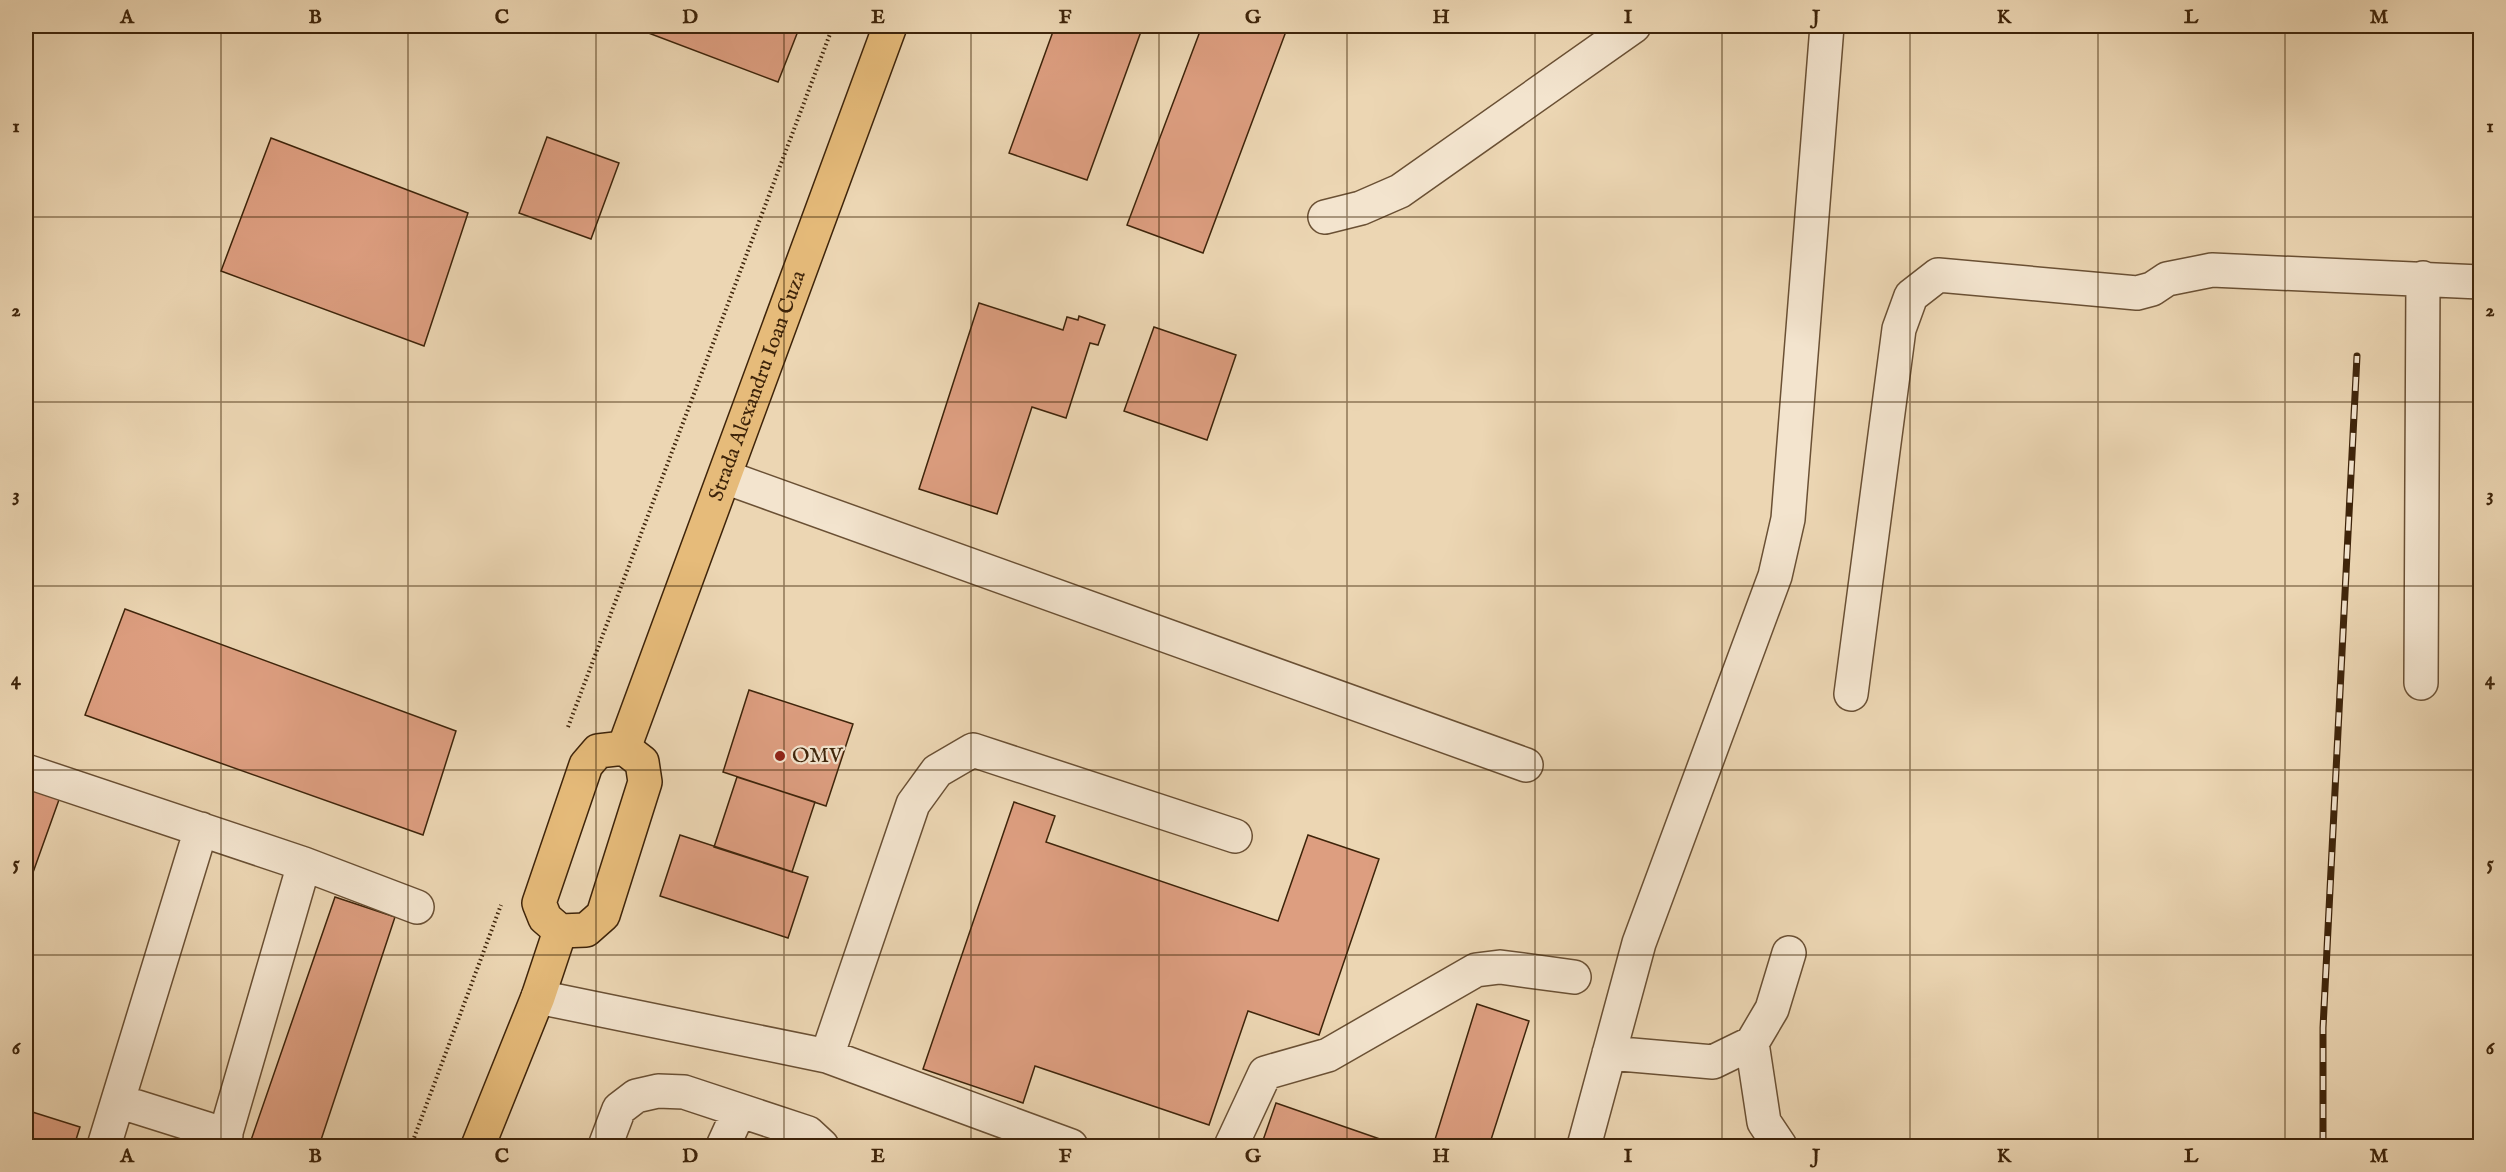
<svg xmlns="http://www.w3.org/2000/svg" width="2506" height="1172" font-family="'IM FELL English',serif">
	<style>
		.building { fill: #dd9e80; stroke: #3e240a; stroke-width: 1.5 }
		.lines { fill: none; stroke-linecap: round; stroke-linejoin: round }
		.minor-casing { stroke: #6a5034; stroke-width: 36 }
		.major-casing { stroke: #3e240a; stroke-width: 36 }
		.path { stroke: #3e240a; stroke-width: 4; stroke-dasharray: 1.5 3; stroke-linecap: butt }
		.minor { stroke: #f3e4ce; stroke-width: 33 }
		.major { stroke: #e6bb7a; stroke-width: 33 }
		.rail-casing { stroke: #3e240a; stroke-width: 7 }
		.rail { stroke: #f3e4ce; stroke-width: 4.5; stroke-dasharray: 14; stroke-linecap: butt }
		.grid { fill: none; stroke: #3e240a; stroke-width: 1.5; stroke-opacity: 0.55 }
		.poi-dot { fill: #8f2418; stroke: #f3e4ce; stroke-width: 2 }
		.labels { text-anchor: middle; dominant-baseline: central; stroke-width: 4.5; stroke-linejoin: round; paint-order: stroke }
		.street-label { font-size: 21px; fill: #3e240a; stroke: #f3e4ce }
		.poi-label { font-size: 21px; fill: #3e240a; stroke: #f3e4ce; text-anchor: start }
		.neatline { fill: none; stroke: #3e240a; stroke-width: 2 }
		.grid-label { font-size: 20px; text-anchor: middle; font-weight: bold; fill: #3e240a }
	</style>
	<rect width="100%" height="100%" fill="#ecd6b3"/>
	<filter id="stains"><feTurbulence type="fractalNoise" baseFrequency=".00333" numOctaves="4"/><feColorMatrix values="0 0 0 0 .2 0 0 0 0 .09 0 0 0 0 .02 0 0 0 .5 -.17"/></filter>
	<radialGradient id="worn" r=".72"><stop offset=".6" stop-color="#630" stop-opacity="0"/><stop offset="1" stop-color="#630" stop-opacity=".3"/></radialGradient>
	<!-- building -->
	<path class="building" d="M630,26H800L778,82Z
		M1055,26H1143L1087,180L1009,153Z
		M1202,26H1288L1203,253L1127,225Z
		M547,137L619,163L591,239L519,213Z
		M271,138L468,213L424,346L221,271Z
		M979,303L1063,330L1067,317L1078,320L1079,316L1105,325L1098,345L1090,343L1066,418L1032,407L997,514L919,489Z
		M1154,327L1236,355L1207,440L1124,411Z
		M125,609L456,731L423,835L85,715Z
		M749,690L853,724L826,806L723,772Z
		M737,777L815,802L792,872L714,847Z
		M26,784L60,797L26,892Z
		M1014,802L1055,816L1046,842L1278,921L1308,835L1379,859L1319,1035L1248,1011L1209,1125L1035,1066L1023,1103L923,1069Z
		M680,835L808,877L788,938L660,896Z
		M335,897L395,917L319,1146H249Z
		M1477,1004L1529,1021L1489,1146H1433Z
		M1276,1103L1400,1146H1261Z
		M26,1110L80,1127L74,1146H26Z"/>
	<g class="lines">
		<defs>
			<path id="minor" d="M1325,217L1361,208L1400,191L1634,26
				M725,477L1526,765
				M2421,683L2423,278
				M1851,694L1899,329L1911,296L1938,275L2137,293L2152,289L2167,279L2212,270L2480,282
				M26,771L304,864L417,907
				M538,997L827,1056L913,804L937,771L973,750L1235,836
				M1752,1043L1764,1122L1780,1146
				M1609,1053L1713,1062L1752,1043L1772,1009L1789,953
				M827,1056L1071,1146
				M118,1101L226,1135
				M104,1146L201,829
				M222,1146L304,864
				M605,1146L619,1109L636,1096L658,1091L684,1092L808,1133L822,1146
				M723,1146L739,1111
				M1231,1146L1265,1073L1328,1055L1476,970L1500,967L1574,977
				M1584,1146L1639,943L1775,576L1788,519L1827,26"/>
			<g id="major">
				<path id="s1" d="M624,748L890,26"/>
				<path d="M624,748L642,762L645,782L603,915L586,930L560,931L545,918L539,903L586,765L598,751Z"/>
				<path d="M478,1146L538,997L560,931"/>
			</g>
		</defs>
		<!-- minor casing -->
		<use href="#minor" class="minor-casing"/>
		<!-- major casing -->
		<use href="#major" class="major-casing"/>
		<!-- path -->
		<path class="path" d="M568,727L833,26
			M411,1146L501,905"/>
		<!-- minor -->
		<use href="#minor" class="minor"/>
		<!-- major -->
		<use href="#major" class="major"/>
		<defs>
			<path id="rail" d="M2323,1146V1028L2357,356"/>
		</defs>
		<!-- rail casing -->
		<use href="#rail" class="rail-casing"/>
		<!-- rail -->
		<use href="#rail" class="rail"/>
	</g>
	<!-- grid -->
	<path class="grid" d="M221,26V1146M408,26V1146M596,26V1146M784,26V1146M971,26V1146M1159,26V1146M1347,26V1146M1535,26V1146M1722,26V1146M1910,26V1146M2098,26V1146M2285,26V1146M26,217H2480M26,402H2480M26,586H2480M26,770H2480M26,955H2480"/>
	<!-- markers -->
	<circle class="poi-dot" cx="780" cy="756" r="6"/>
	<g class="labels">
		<!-- street labels -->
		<g class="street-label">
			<text stroke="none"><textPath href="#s1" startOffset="386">Strada Alexandru Ioan Cuza</textPath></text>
		</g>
		<!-- poi labels -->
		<g class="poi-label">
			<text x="792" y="756">OMV</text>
		</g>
	</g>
	<!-- margin -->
	<rect width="2506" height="1172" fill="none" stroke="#ecd6b3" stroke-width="66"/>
	<rect x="33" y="33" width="2440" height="1106" class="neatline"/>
	<g class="grid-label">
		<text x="127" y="23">A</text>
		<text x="315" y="23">B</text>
		<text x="502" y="23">C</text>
		<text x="690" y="23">D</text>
		<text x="878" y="23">E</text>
		<text x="1065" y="23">F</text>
		<text x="1253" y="23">G</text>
		<text x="1441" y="23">H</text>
		<text x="1628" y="23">I</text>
		<text x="1816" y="23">J</text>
		<text x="2004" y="23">K</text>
		<text x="2191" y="23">L</text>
		<text x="2379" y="23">M</text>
		<text x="16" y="132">1</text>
		<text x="2490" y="132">1</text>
		<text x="16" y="316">2</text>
		<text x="2490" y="316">2</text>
		<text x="16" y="501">3</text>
		<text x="2490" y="501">3</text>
		<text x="16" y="685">4</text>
		<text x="2490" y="685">4</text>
		<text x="16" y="869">5</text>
		<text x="2490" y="869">5</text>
		<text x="16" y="1054">6</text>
		<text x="2490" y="1054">6</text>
		<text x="127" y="1162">A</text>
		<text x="315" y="1162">B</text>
		<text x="502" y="1162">C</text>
		<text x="690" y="1162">D</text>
		<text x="878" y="1162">E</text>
		<text x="1065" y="1162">F</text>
		<text x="1253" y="1162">G</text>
		<text x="1441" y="1162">H</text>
		<text x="1628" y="1162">I</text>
		<text x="1816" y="1162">J</text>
		<text x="2004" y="1162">K</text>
		<text x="2191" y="1162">L</text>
		<text x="2379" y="1162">M</text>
	</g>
	<rect width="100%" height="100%" filter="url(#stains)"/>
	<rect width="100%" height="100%" fill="url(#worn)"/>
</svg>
